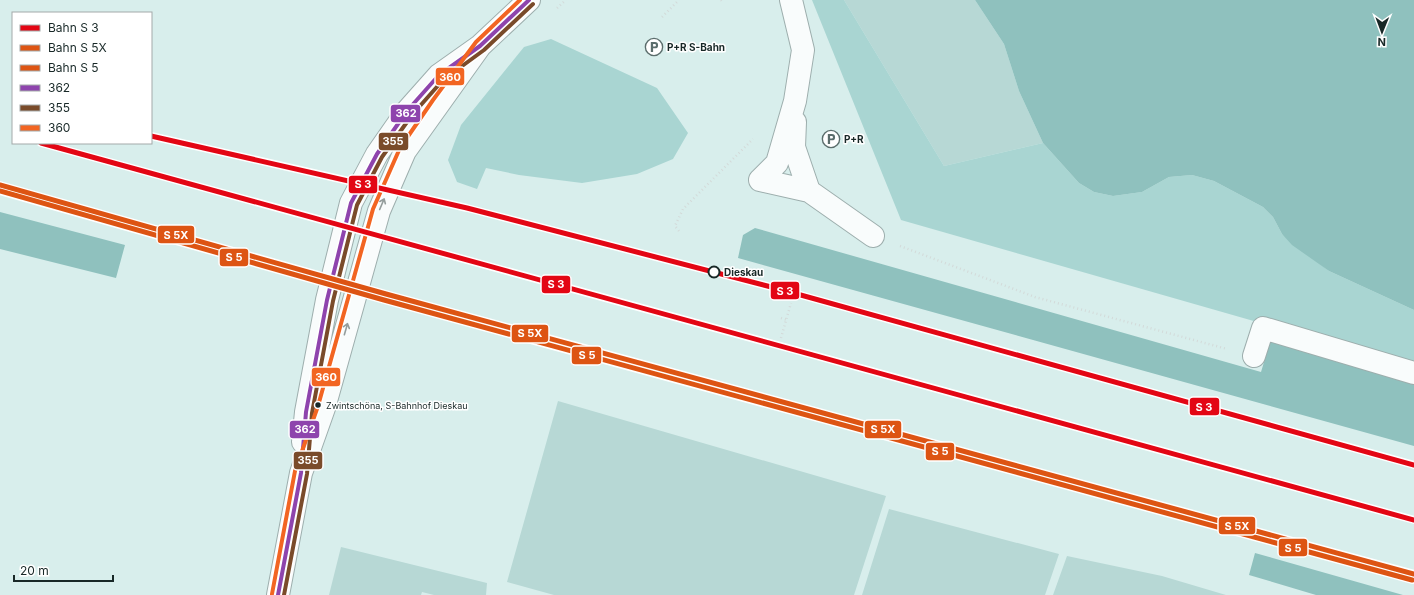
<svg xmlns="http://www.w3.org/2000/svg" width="1414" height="595" font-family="Inter,sans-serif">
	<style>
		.green { fill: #b7d8d5 }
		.forest { fill: #a9d5d2 }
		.water { fill: #8fc1be }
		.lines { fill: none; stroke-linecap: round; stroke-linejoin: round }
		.minor-casing { stroke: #9daead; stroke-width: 24 }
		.path { stroke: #d3dad9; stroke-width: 2.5; stroke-dasharray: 1 3; stroke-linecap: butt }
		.minor { stroke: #f9fcfc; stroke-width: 22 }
		.bus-1-casing { stroke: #fff; stroke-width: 7 }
		.bus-2-casing { stroke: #fff; stroke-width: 7 }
		.bus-3-casing { stroke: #fff; stroke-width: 7 }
		.bus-1 { stroke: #8e44ad; stroke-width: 4 }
		.bus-2 { stroke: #7a4b2a; stroke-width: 4 }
		.bus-3 { stroke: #f26522; stroke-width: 4 }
		.rail-1-casing { stroke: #fff; stroke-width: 8 }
		.rail-2-casing { stroke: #fff; stroke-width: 8 }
		.rail-3-casing { stroke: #fff; stroke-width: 8 }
		.rail-1 { stroke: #e30614; stroke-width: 5 }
		.rail-2 { stroke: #dd5413; stroke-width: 5 }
		.rail-3 { stroke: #dd5413; stroke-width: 5 }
		.oneway { stroke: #949d9c }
		.stop-dot { fill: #fff; stroke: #182827; stroke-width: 2 }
		.bus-dot { fill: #182827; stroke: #fff; stroke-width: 1.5 }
		.labels { text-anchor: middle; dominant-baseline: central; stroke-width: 3; stroke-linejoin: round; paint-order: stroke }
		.bus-label { font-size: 9px; fill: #182827; stroke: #fff; text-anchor: start }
		.poi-label { font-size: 10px; font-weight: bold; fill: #182827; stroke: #fff; text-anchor: start }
		.stop-label { font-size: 10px; font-weight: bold; fill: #182827; stroke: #fff; text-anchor: start }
		.line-badge { stroke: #fff; stroke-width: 1.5 }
		.badge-label { font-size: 11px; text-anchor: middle; font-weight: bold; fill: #fff }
	</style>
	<rect width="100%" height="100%" fill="#d8eeec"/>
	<!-- green -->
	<path class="green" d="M844,0H975L1004,44L1019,91L1043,143L944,166Z
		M558,401L886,496L854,595H554L507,582Z
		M889,509L1059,554L1045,595H862Z
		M341,547L487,583L486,595H434L422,592L421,595H329Z
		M1067,556L1162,576L1226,595H1053Z"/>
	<!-- forest -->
	<path class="forest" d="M812,0H844L944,166L1043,143L1079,183L1094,192L1113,196L1142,192L1169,177L1192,175L1214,181L1263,207L1273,217L1282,234L1329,271L1414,310V367L901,220Z
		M551,39L657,88L688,133L673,159L637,174L582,183L519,175L486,168L477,189L457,182L448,160L461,125L524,47Z"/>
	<!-- water -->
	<path class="water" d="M975,0H1414V310L1329,271L1292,245L1282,234L1273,217L1263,207L1214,181L1192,175L1169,177L1142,192L1113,196L1094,192L1079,183L1043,143L1019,91L1004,44Z
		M0,212L125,245L116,278L0,249Z
		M755,228L1261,372L1271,339L1414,380V446L738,258L743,235Z
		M1255,553L1403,595H1316L1249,575Z"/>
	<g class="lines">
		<defs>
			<path id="minor" d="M795,122L794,147L809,191L873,236
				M760,180L777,163L795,101L803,50L791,0
				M760,180L809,191
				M1254,356L1263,328L1414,373
				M303,442L306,412L327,300L351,203L377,154L407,111L439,75L480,46L529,0
				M278,595L301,473L324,408L379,211L405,151L480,46"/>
		</defs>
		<!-- minor casing -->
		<use href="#minor" class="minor-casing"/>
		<!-- path -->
		<path class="path" d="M721,0L722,1
			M557,8L566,0
			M662,17L679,0
			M679,231L675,226L683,209L753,139
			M900,246L1035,297L1227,349
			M781,318L787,320
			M781,338L791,303"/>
		<!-- minor -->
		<use href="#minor" class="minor"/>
		<defs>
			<path id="bus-1" d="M278,595L301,473L306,412L327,300L351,203L377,154L407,111L439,75L480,46L529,0"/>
			<path id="bus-2" d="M284,595L307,474L312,413L333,301L357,205L382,157L412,115L443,80L484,50L533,4"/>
			<path id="bus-3" d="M272,594L295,471L318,406L373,209L400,148L433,100L476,42L520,0"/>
		</defs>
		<!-- bus-1 casing -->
		<use href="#bus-1" class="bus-1-casing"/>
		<!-- bus-2 casing -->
		<use href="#bus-2" class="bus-2-casing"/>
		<!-- bus-3 casing -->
		<use href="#bus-3" class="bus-3-casing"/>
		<!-- bus-1 -->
		<use href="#bus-1" class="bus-1"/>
		<!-- bus-2 -->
		<use href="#bus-2" class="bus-2"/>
		<!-- bus-3 -->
		<use href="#bus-3" class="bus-3"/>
		<defs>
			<path id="rail-1" d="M151,136L467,208L779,289L1414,465
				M41,143L1414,520"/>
			<path id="rail-2" d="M0,185L386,294L1414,574"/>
			<path id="rail-3" d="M0,191L384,300L1412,580"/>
		</defs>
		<!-- rail-1 casing -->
		<use href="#rail-1" class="rail-1-casing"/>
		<!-- rail-2 casing -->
		<use href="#rail-2" class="rail-2-casing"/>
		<!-- rail-3 casing -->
		<use href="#rail-3" class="rail-3-casing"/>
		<!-- rail-1 -->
		<use href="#rail-1" class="rail-1"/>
		<!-- rail-2 -->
		<use href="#rail-2" class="rail-2"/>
		<!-- rail-3 -->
		<use href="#rail-3" class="rail-3"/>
	</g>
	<!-- one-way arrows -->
	<defs><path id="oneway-shaft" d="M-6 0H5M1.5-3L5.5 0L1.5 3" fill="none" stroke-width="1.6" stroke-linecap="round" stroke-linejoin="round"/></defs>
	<g class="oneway">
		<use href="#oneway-shaft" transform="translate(382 204) rotate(-67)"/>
		<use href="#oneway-shaft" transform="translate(346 329) rotate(-74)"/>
	</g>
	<!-- icons -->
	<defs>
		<symbol id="parking-ring" viewBox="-11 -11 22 22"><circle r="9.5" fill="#fff" stroke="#5b6d6c" stroke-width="1.5"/><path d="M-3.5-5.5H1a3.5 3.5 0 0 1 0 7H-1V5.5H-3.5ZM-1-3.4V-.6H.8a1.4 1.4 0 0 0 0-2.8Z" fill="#5b6d6c"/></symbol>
	</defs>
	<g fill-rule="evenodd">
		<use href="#parking-ring" x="644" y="37" width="20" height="20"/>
		<use href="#parking-ring" x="821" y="129" width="20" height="20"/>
	</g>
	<!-- markers -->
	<circle class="stop-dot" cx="714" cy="272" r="5.5"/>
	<circle class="bus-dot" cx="318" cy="405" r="3.5"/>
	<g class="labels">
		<!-- bus labels -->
		<g class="bus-label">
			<text x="326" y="405">Zwintschöna, S-Bahnhof Dieskau</text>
		</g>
		<!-- poi labels -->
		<g class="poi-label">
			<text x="667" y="47">P+R S-Bahn</text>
			<text x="844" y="139">P+R</text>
		</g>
		<!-- stop labels -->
		<g class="stop-label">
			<text x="724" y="272">Dieskau</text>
		</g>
	</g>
	<g class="line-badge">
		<rect x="435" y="67" width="30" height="19" rx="4" fill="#f26522"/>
		<rect x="390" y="104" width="31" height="19" rx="4" fill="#8e44ad"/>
		<rect x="378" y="132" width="31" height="19" rx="4" fill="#7a4b2a"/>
		<rect x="348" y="175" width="30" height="19" rx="4" fill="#e30614"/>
		<rect x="157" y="225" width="38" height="19" rx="4" fill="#dd5413"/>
		<rect x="219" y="248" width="30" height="19" rx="4" fill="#dd5413"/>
		<rect x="541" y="275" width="30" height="19" rx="4" fill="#e30614"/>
		<rect x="770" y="281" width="30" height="19" rx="4" fill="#e30614"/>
		<rect x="511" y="324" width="38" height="19" rx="4" fill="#dd5413"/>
		<rect x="571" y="346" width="31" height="19" rx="4" fill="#dd5413"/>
		<rect x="311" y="367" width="30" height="20" rx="4" fill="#f26522"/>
		<rect x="1189" y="397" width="31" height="19" rx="4" fill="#e30614"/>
		<rect x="289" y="420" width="31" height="19" rx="4" fill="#8e44ad"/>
		<rect x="864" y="420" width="38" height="19" rx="4" fill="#dd5413"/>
		<rect x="925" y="442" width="30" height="19" rx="4" fill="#dd5413"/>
		<rect x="293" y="451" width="30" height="19" rx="4" fill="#7a4b2a"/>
		<rect x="1218" y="516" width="38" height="19" rx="4" fill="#dd5413"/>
		<rect x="1278" y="538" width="30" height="19" rx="4" fill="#dd5413"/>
	</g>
	<g class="badge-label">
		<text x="450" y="81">360</text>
		<text x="406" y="117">362</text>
		<text x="393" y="145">355</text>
		<text x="363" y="188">S 3</text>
		<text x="176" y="239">S 5X</text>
		<text x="234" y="261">S 5</text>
		<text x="556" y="288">S 3</text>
		<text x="785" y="295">S 3</text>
		<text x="530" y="337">S 5X</text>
		<text x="587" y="359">S 5</text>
		<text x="326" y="381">360</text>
		<text x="1204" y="411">S 3</text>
		<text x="305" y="433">362</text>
		<text x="883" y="433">S 5X</text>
		<text x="940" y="455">S 5</text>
		<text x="308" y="464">355</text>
		<text x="1237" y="530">S 5X</text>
		<text x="1293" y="552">S 5</text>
	</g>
	<!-- legend -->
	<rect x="12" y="12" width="140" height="132" fill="#ffffff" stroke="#a3a9a9"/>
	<rect x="20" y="25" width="20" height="6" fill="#e30614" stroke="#a3a9a9"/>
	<text x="48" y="32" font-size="12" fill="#182827">Bahn S 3</text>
	<rect x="20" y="45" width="20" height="6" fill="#dd5413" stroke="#a3a9a9"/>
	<text x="48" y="52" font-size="12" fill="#182827">Bahn S 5X</text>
	<rect x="20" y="65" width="20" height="6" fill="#dd5413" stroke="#a3a9a9"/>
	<text x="48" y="72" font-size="12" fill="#182827">Bahn S 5</text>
	<rect x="20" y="85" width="20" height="6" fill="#8e44ad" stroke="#a3a9a9"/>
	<text x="48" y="92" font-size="12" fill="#182827">362</text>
	<rect x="20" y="105" width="20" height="6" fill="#7a4b2a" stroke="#a3a9a9"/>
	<text x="48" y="112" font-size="12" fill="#182827">355</text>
	<rect x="20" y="125" width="20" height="6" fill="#f26522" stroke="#a3a9a9"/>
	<text x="48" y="132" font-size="12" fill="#182827">360</text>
	<!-- north arrow -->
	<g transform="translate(1382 32) rotate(181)" stroke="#ffffff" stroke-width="3" paint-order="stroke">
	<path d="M0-3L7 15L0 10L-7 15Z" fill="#182827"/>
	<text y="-6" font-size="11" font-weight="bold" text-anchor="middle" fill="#182827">N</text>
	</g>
	<!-- scale -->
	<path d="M14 575v6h99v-6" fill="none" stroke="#182827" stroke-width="2"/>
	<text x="20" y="575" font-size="12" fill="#182827" stroke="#ffffff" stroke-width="3" paint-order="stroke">20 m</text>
</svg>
